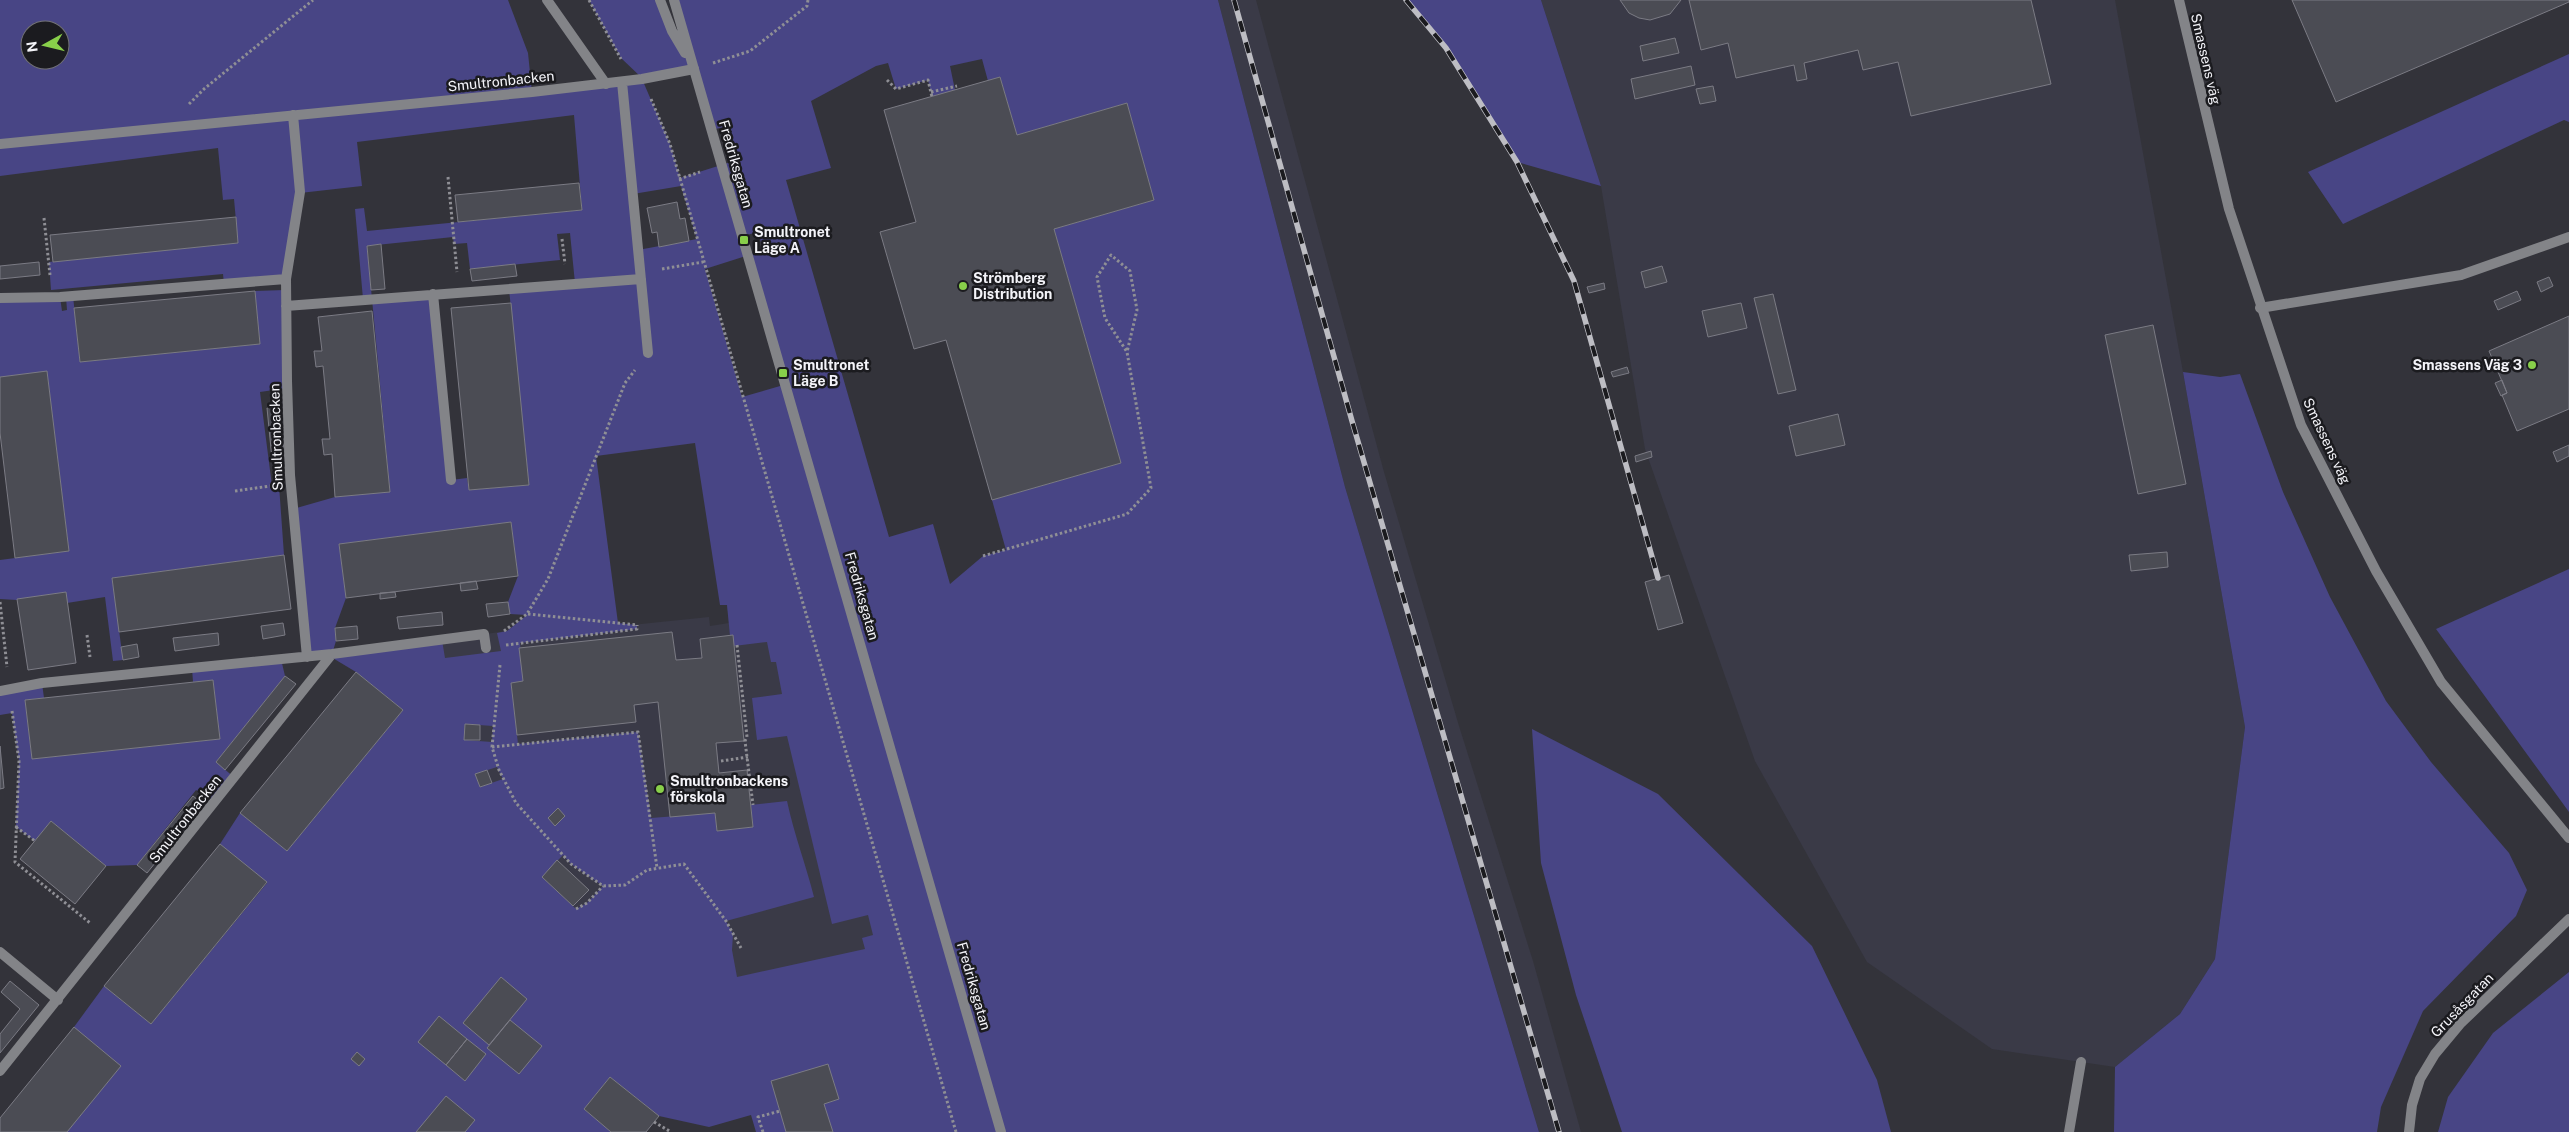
<svg xmlns="http://www.w3.org/2000/svg" width="2569" height="1132" font-family="'Public Sans',sans-serif">
	<style>
		.built { fill: #3a3a47 }
		.green { fill: #484585; fill-rule: evenodd }
		.building { fill: #4b4c54; stroke: #7b7b84 }
		.lines { fill: none; stroke-linecap: round; stroke-linejoin: round }
		.path { stroke: #8f8f95; stroke-width: 3; stroke-dasharray: 2.5 2.5; stroke-linecap: butt }
		.service { stroke: #838488; stroke-width: 10 }
		.minor { stroke: #838488; stroke-width: 10 }
		.tertiary { stroke: #838488; stroke-width: 10 }
		.rail-casing { stroke: #bdbdc3; stroke-width: 5.5 }
		.rail { stroke: #1b1b1f; stroke-width: 4; stroke-dasharray: 11; stroke-linecap: butt }
		.poi-dot { fill: #88cf4a; stroke: #1b1b1f; stroke-width: 2 }
		.labels { text-anchor: middle; dominant-baseline: central; stroke-width: 5; stroke-linejoin: round; paint-order: stroke }
		.street-label { font-size: 14px; fill: #f4f4f9; stroke: #1b1b1f }
		.poi-label { font-size: 14px; font-weight: bold; fill: #f4f4f9; stroke: #1b1b1f; text-anchor: start }
	</style>
	<rect width="100%" height="100%" fill="#33333a"/>
	<!-- built -->
	<path class="built" d="M1218,0H1256L1384,472L1459,726L1533,961L1581,1132H1539L1345,487Z
		M1541,0H2115L2183,372L2245,727L2215,959L2180,1014L2115,1067L1992,1049L1867,962L1755,761L1645,449L1601,186Z
		M798,590L903,955L632,1019L452,749L442,640L507,631L612,627L709,617L710,626L729,623L727,605Z"/>
	<!-- green -->
	<path class="green" d="M0,0H508L528,53L532,92L642,78L621,58L589,0H660L693,66L674,0H1218L1345,487L1539,1132H756L751,1115L709,1127L659,1116L610,1077L584,1109L611,1132H67L74,1027L104,986L151,1024L267,883L220,844L240,813L287,851L403,710L356,672L331,657H307L293,509L335,497L390,491L372,299H363L355,209L364,208L367,231L582,210L574,115L357,142L362,186L300,193L286,279L224,284L223,274L51,290L49,262L238,243L234,199L223,200L218,148L0,176ZM30,30H60V60H30ZM982,59L988,81L1000,77L1017,135L1127,103L1154,200L1054,229L1121,463L992,500L1006,550L983,556L950,584L933,524L889,537L786,180L831,168L811,101L876,66L888,63L896,89L928,80L932,97L955,90L950,66ZM694,69L712,130L727,126L737,160L680,178L670,144L642,79ZM681,186L697,239L638,250L633,194ZM758,232L763,249L749,255L743,236ZM570,233L575,283L509,289L529,485L469,490L467,478L451,480L433,294L372,299L367,246L453,237L454,244L467,243L470,269L560,260L557,234ZM749,255L787,384L742,397L705,269ZM695,443L720,605H727L730,636L734,646L767,642L771,662H776L782,694L752,698L757,740L787,736L832,924L868,915L873,935L862,938L865,949L737,977L732,950L733,934L726,921L814,897C806,865 794,834 787,801L751,805L753,827L717,831L715,813L651,818L638,732L518,744L511,683L523,681L520,643L637,629V625L618,623L596,456ZM511,522L518,576L508,602L510,614L527,615L507,631L497,633L501,651L445,658L442,640L332,654L336,641L335,628L346,598L339,544ZM465,724L493,726L492,742L464,740ZM497,767L503,779L480,787L475,774ZM563,855L571,864L603,886L587,903L576,909L542,877Z
		M1406,0H1541L1601,186L1517,162L1446,48Z
		M2569,54V122L2564,120L2343,224L2308,172Z
		M285,290L288,388L260,392L272,486L279,485L284,555L112,578L123,660L113,661L105,597L67,603L0,599V560L69,551L47,372L0,377V298L60,297L62,311L67,310L66,297L73,296L80,362L260,344L255,291Z
		M2183,372L2220,377L2240,374L2283,492L2330,597L2386,701L2431,762L2509,853L2527,890L2516,916L2423,1011L2381,1107L2377,1132H2114L2115,1067L2180,1014L2215,959L2245,727Z
		M2569,569V812L2436,629Z
		M281,659L285,676L216,762L235,778L215,803L196,790L137,865L106,866L51,821L35,841L16,827L19,761L12,713L0,715V691L42,683L44,698L25,700L32,759L220,739L213,680L193,682L192,668Z
		M1532,729L1658,794L1812,946L1877,1080L1891,1132H1622L1576,995L1541,863Z
		M2569,972V1132H2438L2448,1097L2493,1033Z"/>
	<!-- building -->
	<path class="building" d="M1620,0H1681L1670,14L1650,20L1639,18L1629,13Z
		M1689,0H2031L2051,84L1911,116L1898,62L1863,70L1858,50L1804,63L1807,79L1797,81L1794,65L1736,78L1728,43L1701,50Z
		M2292,0H2569V2L2336,102Z
		M1675,38L1679,53L1643,61L1640,46Z
		M1691,66L1695,85L1635,99L1631,79Z
		M1000,77L1017,135L1127,103L1154,200L1054,229L1121,463L992,500L946,340L914,349L880,232L916,222L884,110Z
		M1713,86L1716,101L1700,104L1696,89Z
		M579,183L582,210L458,222L455,195Z
		M677,202L680,219L685,218L689,241L659,247L657,232L652,233L647,208Z
		M236,217L238,243L53,262L50,235Z
		M381,244L385,289L371,290L367,246Z
		M39,262L40,275L0,279V266Z
		M515,264L517,276L472,281L470,269Z
		M1662,266L1667,282L1645,288L1641,272Z
		M2549,277L2553,286L2541,292L2537,282Z
		M1604,283L1605,289L1589,293L1587,287Z
		M255,291L260,344L80,362L74,308Z
		M2517,291L2521,300L2498,310L2494,301Z
		M1773,294L1796,390L1778,394L1754,298Z
		M511,303L529,485L469,490L451,308Z
		M1741,303L1747,328L1708,337L1702,311Z
		M372,311L390,492L335,497L332,454L324,455L322,439H330L323,366L316,367L314,351H322L318,317Z
		M2569,316V409L2517,431L2502,395L2507,393L2489,351Z
		M2153,325L2186,484L2138,494L2105,335Z
		M1627,367L1629,373L1613,377L1611,372Z
		M47,371L69,551L15,558L0,433V377Z
		M2502,380L2507,393L2501,396L2495,383Z
		M279,406L285,458L272,459L267,408Z
		M1838,414L1845,445L1796,456L1789,426Z
		M2569,445V456L2557,462L2553,452Z
		M1651,451L1652,457L1636,462L1635,456Z
		M511,522L518,576L346,598L339,544Z
		M2167,552L2168,567L2131,571L2129,555Z
		M284,555L291,609L119,632L112,578Z
		M1669,575L1683,623L1658,630L1645,582Z
		M476,581L478,589L461,591L460,583Z
		M66,592L76,663L28,670L17,599Z
		M395,592L396,597L380,599V593Z
		M508,602L510,614L488,617L486,604Z
		M442,612L443,625L399,629L397,617Z
		M283,623L285,635L263,639L261,626Z
		M357,626L358,639L336,641L335,628Z
		M672,632L676,660L702,658L700,639L733,635L744,741L716,743L719,773L747,770L753,827L717,831L715,813L670,817L658,702L634,705L636,722L517,735L511,683L523,681L519,648Z
		M218,633L219,645L175,651L173,638Z
		M137,644L139,657L123,660L121,647Z
		M356,672L403,710L287,851L240,813Z
		M285,676L296,684L225,770L216,762Z
		M213,680L220,739L32,759L25,700Z
		M465,724L480,725V740H464Z
		M0,746L4,788L0,789Z
		M487,770L492,783L480,787L475,774Z
		M193,796L203,804L147,873L137,865Z
		M558,808L565,816L555,826L548,818Z
		M51,821L106,866L75,904L20,859Z
		M220,844L267,882L151,1024L104,986Z
		M557,860L589,890L573,906L542,877Z
		M501,977L527,999L489,1045L463,1023Z
		M10,981L39,1005L0,1053V1034L20,1009L1,992Z
		M439,1016L467,1039L446,1065L418,1042Z
		M510,1020L542,1046L519,1074L487,1048Z
		M74,1027L121,1066L67,1132H0V1118Z
		M467,1039L486,1054L465,1081L446,1065Z
		M357,1052L365,1059L359,1066L351,1059Z
		M828,1064L839,1099L824,1104L833,1132H786L771,1081Z
		M610,1077L659,1116L646,1132H611L584,1109Z
		M446,1096L475,1120L465,1132H416Z"/>
	<g class="lines">
		<!-- path -->
		<path class="path" d="M589,0L621,59
			M713,63L750,51L807,6L808,0
			M887,80L896,89L928,80L932,97
			M931,92L957,86
			M651,99L670,144L956,1132
			M189,104L204,89L313,0
			M448,177L457,272
			M679,179L700,172
			M44,218L50,275
			M562,239L565,264
			M662,269L703,262
			M235,491L270,486
			M983,556L1127,514L1151,488L1127,352L1105,318L1097,277L1111,255L1130,271L1137,310L1127,352
			M0,602L7,667
			M528,614L637,625
			M504,631L527,614L548,579L625,383L635,370
			M87,635L90,657
			M506,645L637,629V625
			M737,645L747,737L745,741L753,805
			M500,665L492,747L499,770L516,803L571,864L603,886L625,885L647,870L684,864L726,921L741,948
			M12,711L19,761L15,862L90,923
			M492,747L638,732L657,868
			M721,761L748,757
			M16,827L35,841
			M576,909L587,903L603,886
			M654,1122L671,1132
			M763,1132L758,1117L780,1111"/>
		<!-- service -->
		<path class="service" d="M547,0L606,84
			M2260,308L2461,275L2569,237
			M2069,1132L2081,1062"/>
		<!-- minor -->
		<path class="minor" d="M622,82L648,353
			M293,115L300,192L286,279L287,381L290,475L307,657
			M0,144L532,92L642,79L694,69
			M433,294L451,480
			M0,298L60,297L286,279
			M286,306L641,279
			M0,691L42,683L332,654L484,634L486,648
			M0,952L58,1000
			M0,1071L332,654
			M2409,1132L2412,1105L2420,1079L2435,1054L2460,1024L2569,919"/>
		<!-- tertiary -->
		<path class="tertiary" d="M660,0L672,31L685,53
			M674,0L1001,1132
			M2179,0L2229,209L2301,425L2376,571L2441,682L2569,838"/>
		<defs>
			<path id="rail" d="M1234,0L1352,421L1559,1132
				M1406,0L1446,48L1517,162L1574,281L1658,578"/>
		</defs>
		<!-- rail casing -->
		<use href="#rail" class="rail-casing"/>
		<!-- rail -->
		<use href="#rail" class="rail"/>
	</g>
	<!-- markers -->
	<g class="poi-dot">
		<rect x="739" y="235" width="10" height="10" rx="2.5"/>
		<circle cx="963" cy="286" r="5"/>
		<circle cx="2532" cy="365" r="5"/>
		<rect x="778" y="368" width="10" height="10" rx="2.5"/>
		<circle cx="660" cy="789" r="5"/>
	</g>
	<g class="labels">
		<!-- street labels -->
		<g class="street-label">
			<text transform="translate(2206 59) rotate(77)">Smassens väg</text>
			<text transform="translate(501 81) rotate(-6)">Smultronbacken</text>
			<text transform="translate(736 164) rotate(74)">Fredriksgatan</text>
			<text transform="translate(276 437) rotate(-92)">Smultronbacken</text>
			<text transform="translate(2327 441) rotate(65)">Smassens väg</text>
			<text transform="translate(862 596) rotate(74)">Fredriksgatan</text>
			<text transform="translate(185 819) rotate(-52)">Smultronbacken</text>
			<text transform="translate(974 986) rotate(74)">Fredriksgatan</text>
			<text transform="translate(2462 1005) rotate(-46)">Grusåsgatan</text>
		</g>
		<!-- poi labels -->
		<g class="poi-label">
			<text x="754" y="232">Smultronet<tspan x="754" dy="16">Läge A</tspan></text>
			<text x="973" y="278">Strömberg<tspan x="973" dy="16">Distribution</tspan></text>
			<text x="793" y="365">Smultronet<tspan x="793" dy="16">Läge B</tspan></text>
			<text x="2522" y="365" text-anchor="end">Smassens Väg 3</text>
			<text x="670" y="781">Smultronbackens<tspan x="670" dy="16">förskola</tspan></text>
		</g>
	</g>
	<!-- north arrow -->
	<g transform="translate(45 45) rotate(262)"><circle r="24" fill="#1b1b1f" stroke="#727276"/>
	<path d="M0-4L9 19L0 12L-9 19Z" fill="#88cf4a"/>
	<text y="-8" font-size="14" font-weight="bold" text-anchor="middle" fill="#f4f4f9">N</text>
	</g>
</svg>
